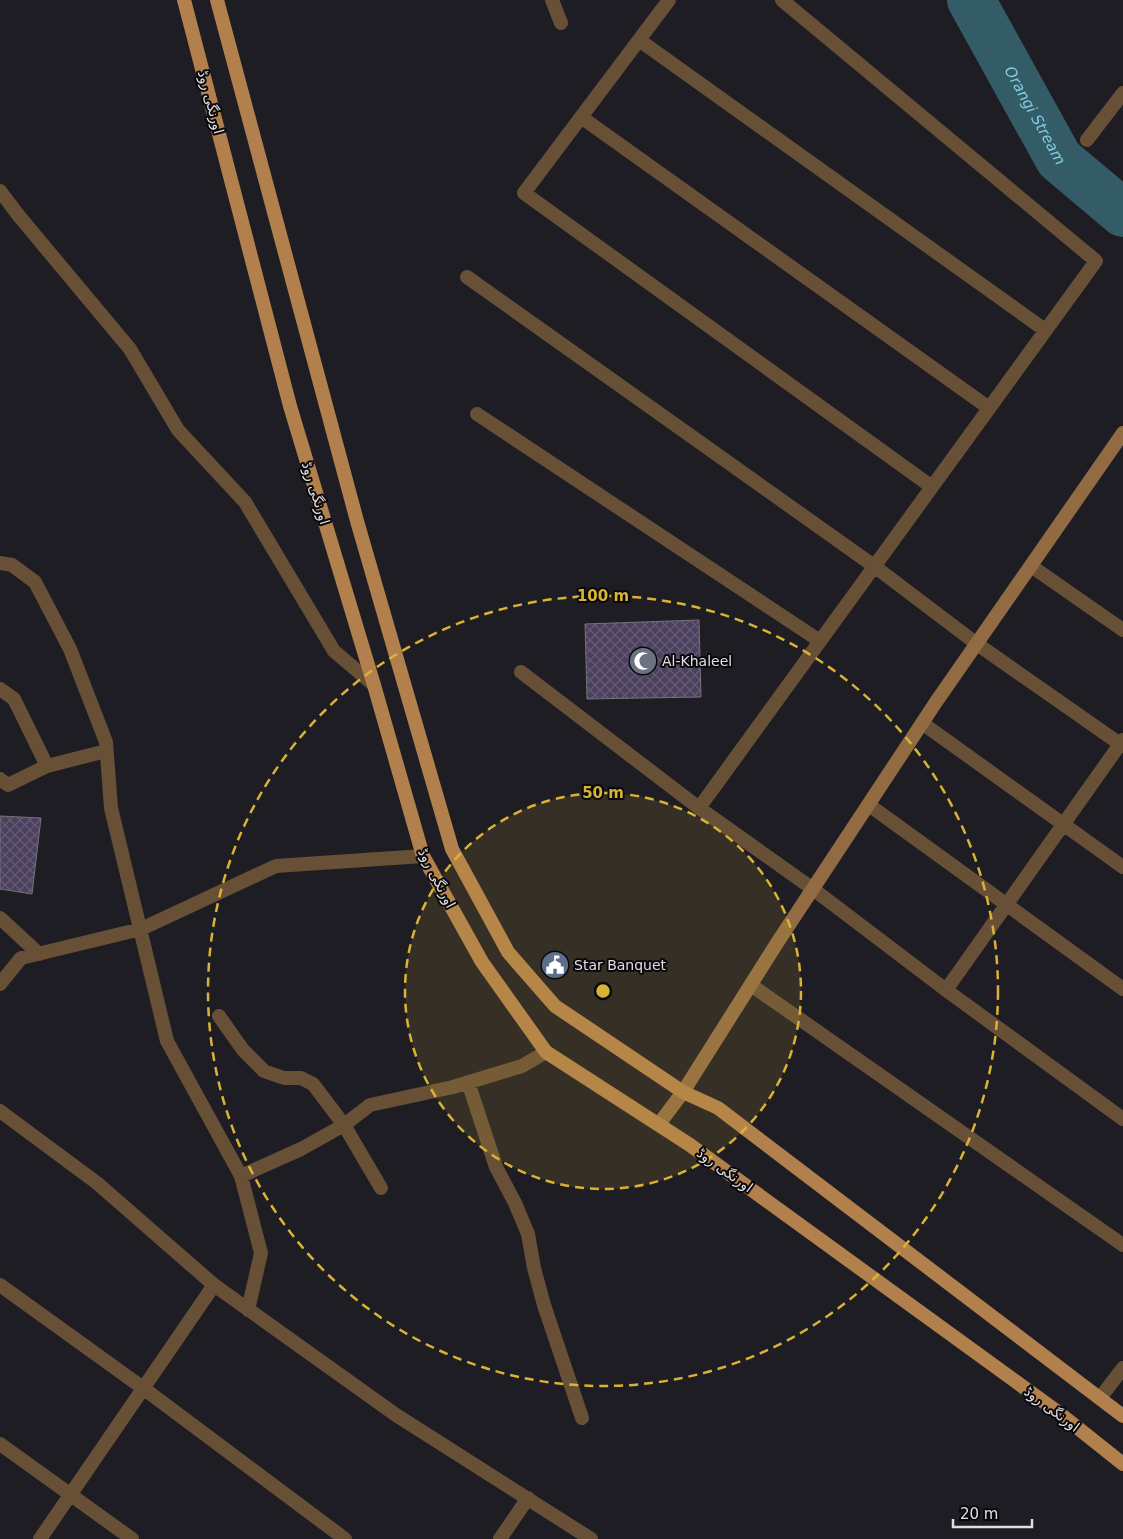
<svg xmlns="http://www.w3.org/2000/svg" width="1123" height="1539" font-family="'DejaVu Sans','Noto Sans Arabic',sans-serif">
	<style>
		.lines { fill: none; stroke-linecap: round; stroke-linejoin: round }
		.river { stroke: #335c67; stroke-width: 48 }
		.building { fill: url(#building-cross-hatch); stroke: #74727a }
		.minor { stroke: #685037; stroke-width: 14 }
		.tertiary { stroke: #685037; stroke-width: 14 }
		.secondary { stroke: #926b43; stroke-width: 14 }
		.primary { stroke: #b2804c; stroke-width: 14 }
		.ring { fill: none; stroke: #d9b334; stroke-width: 2.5; stroke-dasharray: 9 6 }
		.labels { text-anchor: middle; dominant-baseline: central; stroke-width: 4; stroke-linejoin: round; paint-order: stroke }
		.street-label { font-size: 14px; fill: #e0dee3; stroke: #09080b }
		.poi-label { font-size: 14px; fill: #e0dee3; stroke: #09080b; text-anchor: start }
		.water-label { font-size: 15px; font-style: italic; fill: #83cde1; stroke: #09080b }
		.centre { fill: #d9b334; stroke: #09080b; stroke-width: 2.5 }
		.ring-label { font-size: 15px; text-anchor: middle; font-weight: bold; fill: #d9b334; stroke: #09080b; stroke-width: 4; stroke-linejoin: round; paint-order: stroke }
	</style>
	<defs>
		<pattern id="building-cross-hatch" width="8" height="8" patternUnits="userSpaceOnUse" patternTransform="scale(1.25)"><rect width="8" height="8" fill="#4b405d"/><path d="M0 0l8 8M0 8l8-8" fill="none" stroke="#655b74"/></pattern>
	</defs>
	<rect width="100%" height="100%" fill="#1f1d24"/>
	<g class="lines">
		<!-- river -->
		<path class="river" id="s1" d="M971,0L1059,159L1123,213"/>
	</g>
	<!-- building -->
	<path class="building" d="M699,620L701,697L587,699L585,624Z
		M0,816L41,818L32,894L0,889Z"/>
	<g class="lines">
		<!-- minor -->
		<path class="minor" d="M552,0L561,23
			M669,0L524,193L932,487
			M782,0L1096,261L699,808L813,889L946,990L1123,1119
			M639,40L1045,330
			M581,117L989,408
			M1087,140L1123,93
			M0,191L19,216L130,349L178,430L245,502L334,651L374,685
			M467,277L874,566L977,644L1123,746
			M477,414L820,641
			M0,563L12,565L35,582L70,649L106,742L111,808L167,1041L241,1176L261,1253L248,1310
			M1031,566L1123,630
			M521,672L699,808
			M0,689L14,699L47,766
			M922,723L1123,867
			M0,779L8,785L47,766L106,751
			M869,805L1123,989
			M0,918L39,954
			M0,984L21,958L141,929L276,866L423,856
			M751,985L1123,1245
			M946,990L1123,740
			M219,1016L243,1050L264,1071L284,1078H301L313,1084L344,1125L381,1188
			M468,1082L496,1167L515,1203L528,1234L534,1268L544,1305L582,1418
			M241,1176L301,1149L344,1125L370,1105L453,1087L522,1066L546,1052
			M0,1285L143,1388L345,1539
			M1100,1398L1123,1368
			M0,1444L132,1539
			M40,1539L214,1285"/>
		<!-- tertiary -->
		<path class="tertiary" d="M0,1111L97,1183L214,1285L396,1415L591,1539
			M500,1539L528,1498"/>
		<!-- secondary -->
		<path class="secondary" d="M659,1124L683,1092L777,943L936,702L1123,433"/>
		<!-- primary -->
		<path class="primary" d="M184,0L290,406L374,685L423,856L482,962L546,1052L690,1145L1059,1413L1123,1464
			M217,0L357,521L452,849L508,952L555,1006L683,1092L718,1108L1123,1416"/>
	</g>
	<!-- distance rings -->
	<circle cx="603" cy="991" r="198" fill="#d9b334" fill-opacity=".12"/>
	<g class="ring">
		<circle cx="603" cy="991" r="198"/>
		<circle cx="603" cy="991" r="395"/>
	</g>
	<!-- icons -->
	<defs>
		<symbol id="mosque-disc" viewBox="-11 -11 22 22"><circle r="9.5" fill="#6b7280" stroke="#09080b"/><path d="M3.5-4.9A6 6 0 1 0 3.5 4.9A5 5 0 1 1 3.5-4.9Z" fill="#fff"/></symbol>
		<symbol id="civic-disc" viewBox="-11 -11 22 22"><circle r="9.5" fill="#5c6f8a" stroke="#09080b"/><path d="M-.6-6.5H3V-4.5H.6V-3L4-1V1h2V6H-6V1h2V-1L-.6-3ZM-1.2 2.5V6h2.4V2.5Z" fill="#fff"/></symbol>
	</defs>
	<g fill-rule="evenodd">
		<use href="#mosque-disc" x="627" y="645" width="32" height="32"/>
		<use href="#civic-disc" x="539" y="949" width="32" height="32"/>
	</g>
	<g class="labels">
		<!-- street labels -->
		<g class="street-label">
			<text transform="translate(211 102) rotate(75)">اورنگی روڈ</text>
			<text transform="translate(316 493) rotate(73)">اورنگی روڈ</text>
			<text transform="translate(437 878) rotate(63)">اورنگی روڈ</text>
			<text transform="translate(725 1170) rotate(36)">اورنگی روڈ</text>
			<text transform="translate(1052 1409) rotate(37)">اورنگی روڈ</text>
		</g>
		<!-- poi labels -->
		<g class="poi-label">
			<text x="662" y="661">Al-Khaleel</text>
			<text x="574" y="965">Star Banquet</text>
		</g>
		<!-- water labels -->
		<g class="water-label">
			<text stroke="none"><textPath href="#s1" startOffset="132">Orangi Stream</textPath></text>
		</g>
	</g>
	<circle cx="603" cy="991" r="8" class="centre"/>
	<g class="ring-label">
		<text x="603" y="601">100 m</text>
		<text x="603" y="798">50 m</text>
	</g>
	<!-- scale -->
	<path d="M953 1519v8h79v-8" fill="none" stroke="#e0dee3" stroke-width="2.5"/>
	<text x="960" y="1519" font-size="15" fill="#e0dee3" stroke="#09080b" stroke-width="4" paint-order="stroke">20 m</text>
</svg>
